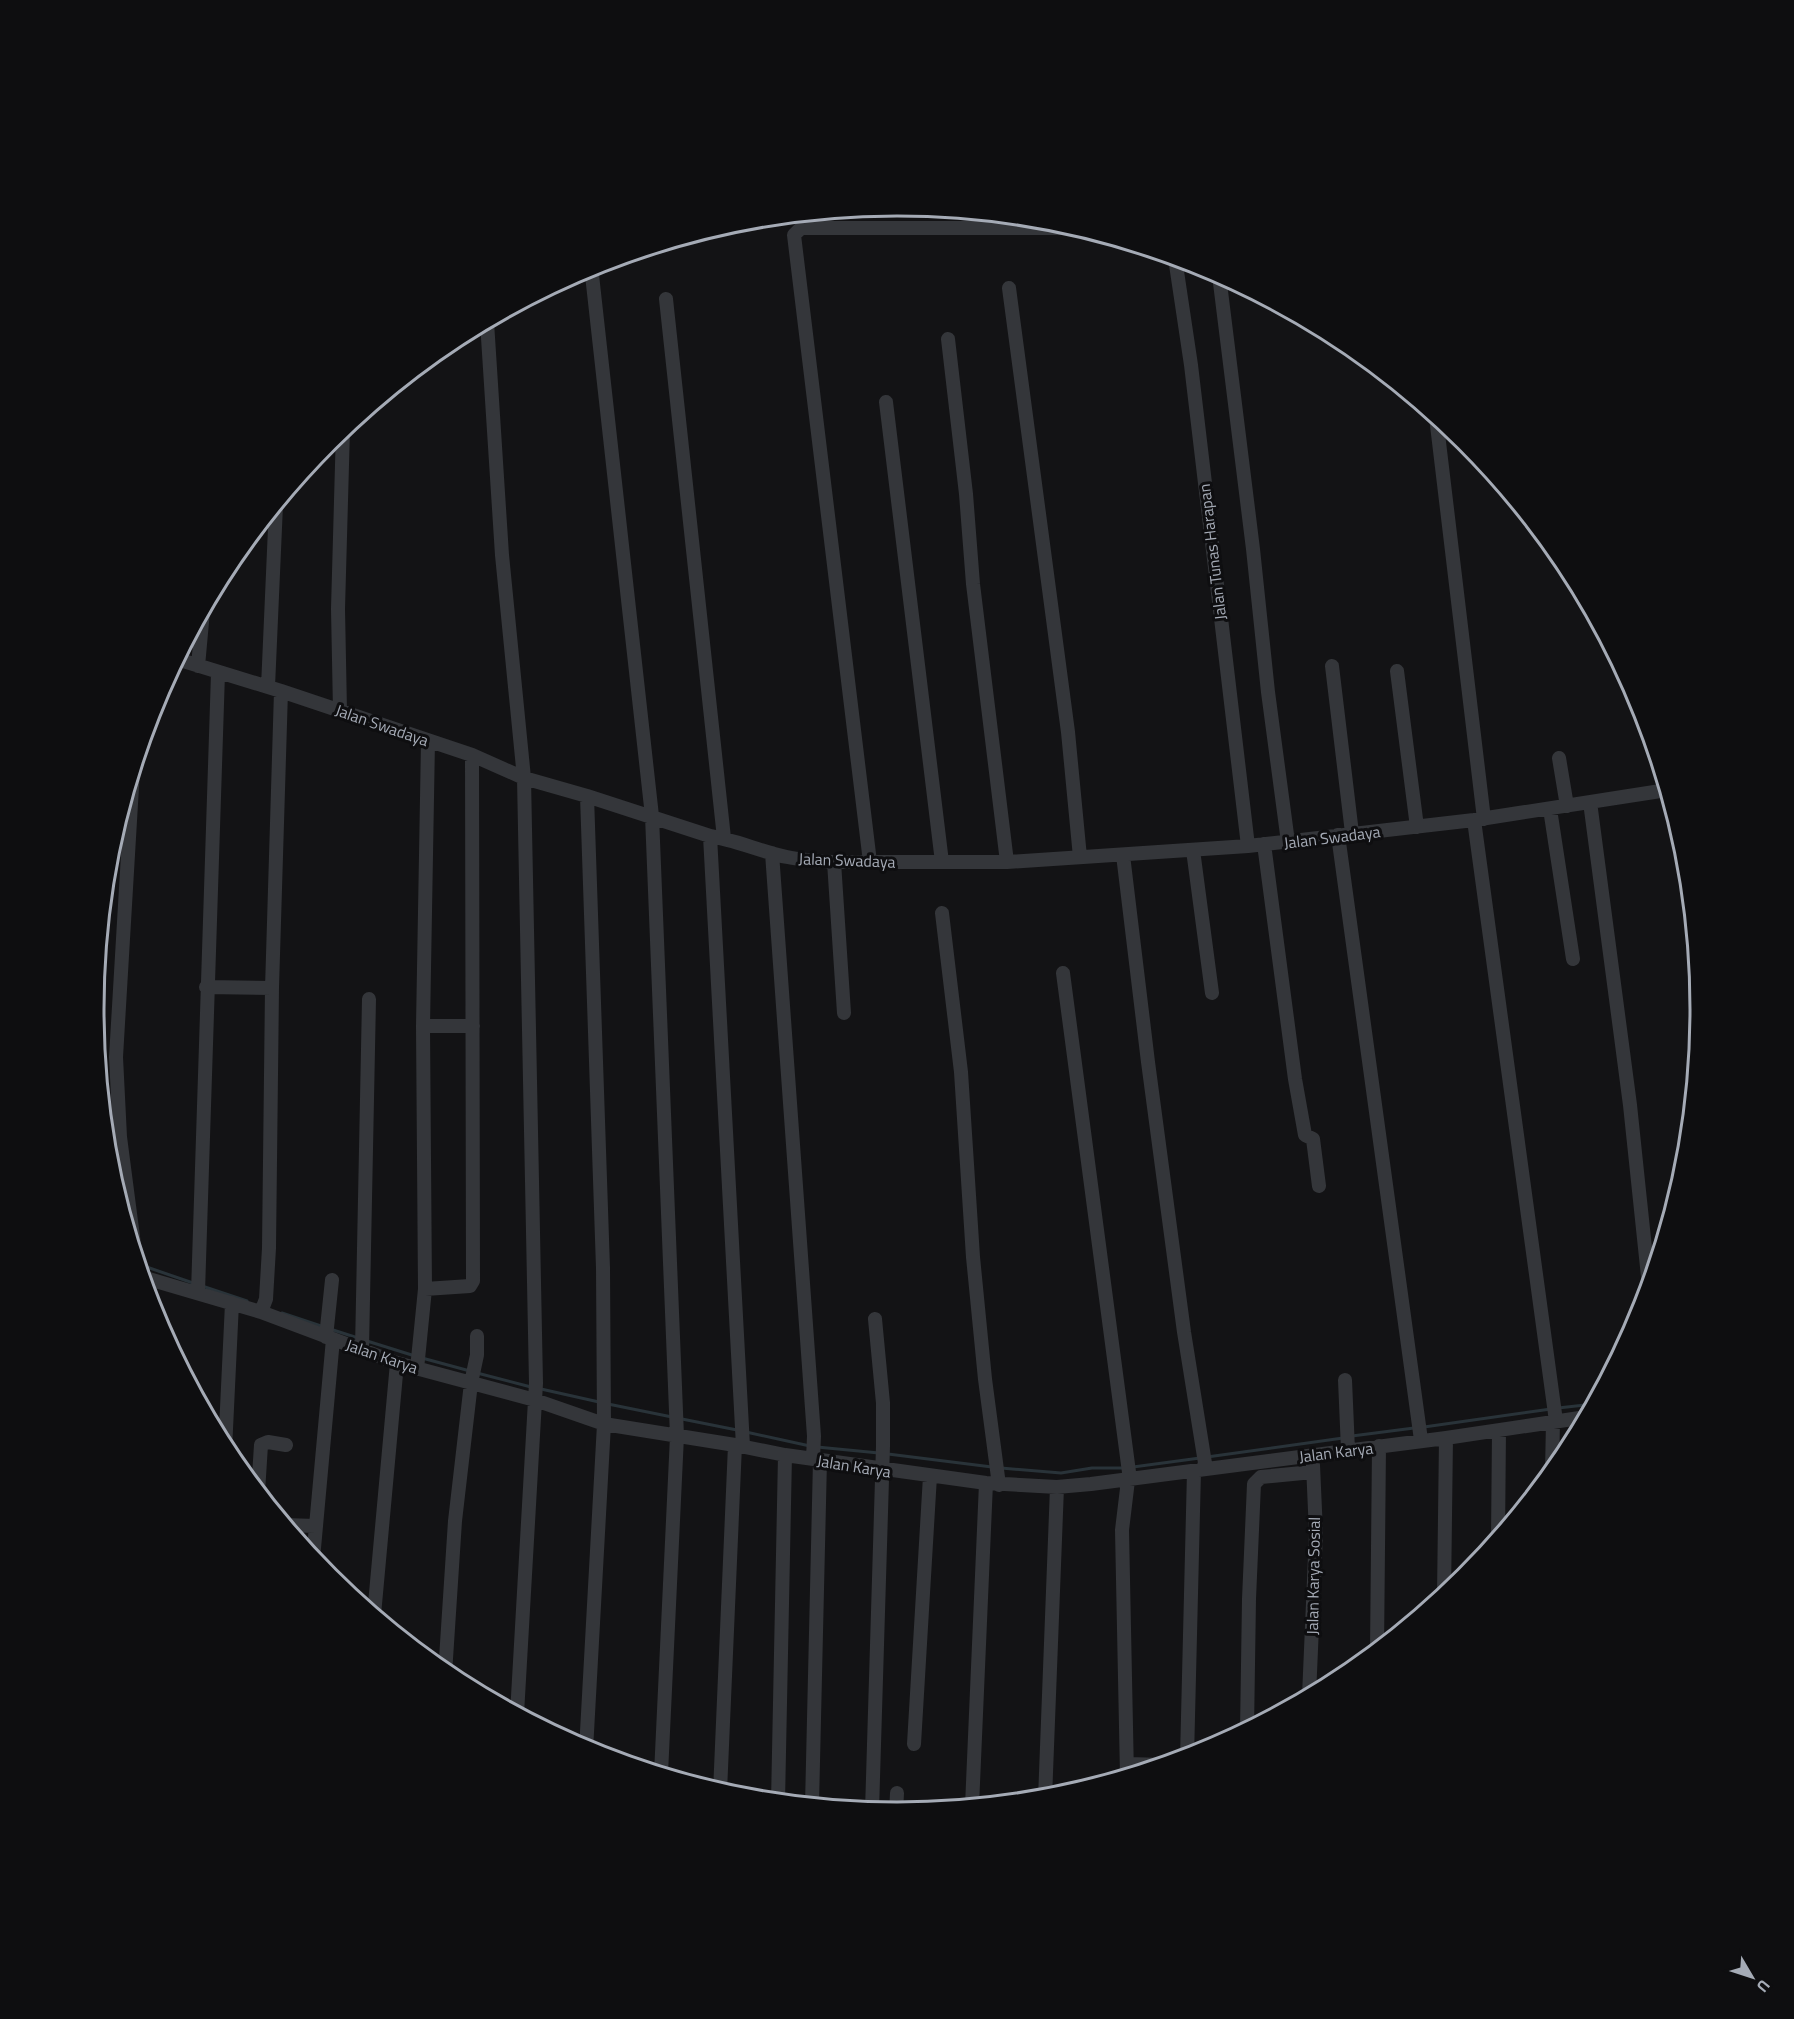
<svg xmlns="http://www.w3.org/2000/svg" width="1794" height="2019" font-family="'Titillium Web',sans-serif">
	<style>
		.lines { fill: none; stroke-linecap: round; stroke-linejoin: round }
		.stream { stroke: #293339; stroke-width: 3 }
		.minor { stroke: #34363a; stroke-width: 14 }
		.labels { text-anchor: middle; dominant-baseline: central; stroke-width: 6; stroke-linejoin: round; paint-order: stroke }
		.street-label { font-size: 16px; fill: #a5abb6; stroke: #0e0e10 }
		.rim { fill: none; stroke: #a5abb6; stroke-width: 3 }
	</style>
	<rect width="100%" height="100%" fill="#131315"/>
	<g class="lines">
		<!-- stream -->
		<path class="stream" d="M138,1264L193,1283
			M202,1286L247,1301
			M282,1313L324,1327
			M330,1329L358,1338
			M367,1341L415,1356
			M422,1358L470,1371
			M477,1373L531,1387
			M541,1389L599,1402
			M608,1404L672,1417
			M1558,1408L1594,1404
			M682,1419L737,1430
			M1424,1427L1551,1409
			M746,1432L810,1446
			M1352,1436L1414,1428
			M817,1447L879,1453
			M888,1454L992,1467
			M1207,1457L1343,1438
			M1133,1467L1200,1458
			M1001,1468L1061,1473L1092,1468H1123"/>
		<!-- minor -->
		<path class="minor" d="M1175,258L1191,365L1248,846
			M591,266L652,816L677,1436L661,1774
			M1219,275L1253,549L1268,692L1288,842
			M1009,288L1068,732L1080,857
			M666,299L724,838
			M487,322L502,555L524,778L536,1383L517,1714
			M948,339L966,494L973,584L1007,862
			M886,402L942,862
			M1436,417L1484,819
			M177,659L281,691L472,755L524,778L587,796L710,836C736,840 761,852 787,857C802,860 818,861 834,862H1007L1248,846L1474,820L1667,790
			M198,666L203,611
			M1332,666L1352,833
			M1397,671L1417,827
			M268,687L276,505
			M340,711L338,609L343,429
			M1559,758L1567,806
			M133,770L116,1057L120,1137L135,1252
			M1590,802L1630,1105L1649,1286
			M1550,809L1573,959
			M1474,820L1556,1421
			M1338,835L1421,1440
			M710,836L743,1446
			M1264,844L1295,1079L1305,1135L1313,1139L1319,1186
			M1193,850L1212,993
			M772,853L814,1436L813,1459
			M1123,855L1148,1062L1184,1332L1205,1463L1203,1469
			M834,862L844,1013
			M870,862L794,235L801,228H1077
			M942,913L961,1072L973,1257L985,1379L999,1485
			M1063,973L1129,1472L1122,1530L1127,1776
			M206,987L272,988
			M423,1026H473
			M142,1277L261,1312L397,1363L535,1400L604,1424L735,1445L785,1455L986,1483L1057,1487L1091,1484L1446,1438L1586,1417
			M425,1289L470,1286L473,1281L472,755
			M198,1292L218,673
			M261,1312L266,1299L269,1248L272,988L281,691
			M326,1337L332,1280
			M362,1349L369,999
			M417,1369L425,1289L423,1026L428,741
			M1345,1380L1348,1450
			M225,1450L232,1303
			M1552,1472L1553,1421
			M258,1492L261,1445L268,1442L286,1445
			M285,1525L315,1526
			M1498,1539L1499,1430
			M313,1559L333,1339
			M1444,1596L1446,1438
			M374,1615L397,1363
			M1377,1651L1379,1446
			M445,1674L455,1521L471,1383L477,1355V1336
			M1309,1696L1316,1533L1313,1465
			M1247,1730L1249,1599L1254,1484L1261,1477L1313,1472
			M914,1744L930,1476
			M586,1750L604,1424L603,1268L587,796
			M1187,1758L1194,1471
			M1128,1764L1164,1765
			M720,1792L735,1445
			M1045,1799L1057,1487
			M778,1802L785,1455
			M812,1805L820,1460
			M972,1806L986,1483
			M872,1811L883,1446V1403L875,1319
			M896,1813L897,1793"/>
	</g>
	<g class="labels">
		<!-- street labels -->
		<g class="street-label">
			<text transform="translate(1212 552) rotate(-97)">Jalan Tunas Harapan</text>
			<text transform="translate(382 725) rotate(19)">Jalan Swadaya</text>
			<text transform="translate(1332 837) rotate(-7)">Jalan Swadaya</text>
			<text transform="translate(847 860) rotate(2)">Jalan Swadaya</text>
			<text transform="translate(382 1356) rotate(19)">Jalan Karya</text>
			<text transform="translate(1336 1452) rotate(-7)">Jalan Karya</text>
			<text transform="translate(854 1466) rotate(9)">Jalan Karya</text>
			<text transform="translate(1313 1576) rotate(-89)">Jalan Karya Sosial</text>
		</g>
	</g>
	<!-- crop -->
	<path d="M0 0H1794V2019H0ZM104 1009a793 793 0 1 1 1586 0a793 793 0 1 1-1586 0Z" fill="#0e0e10" fill-rule="evenodd"/>
	<path class="rim" d="M104 1009a793 793 0 1 1 1586 0a793 793 0 1 1-1586 0Z"/>
	<!-- north arrow -->
	<g transform="translate(1752 1977) rotate(129)" stroke="#0e0e10" stroke-width="4.5" paint-order="stroke">
	<path d="M0-4.5L10 22L0 15L-10 22Z" fill="#a5abb6"/>
	<text y="-9" font-size="16" font-weight="bold" text-anchor="middle" fill="#a5abb6">U</text>
	</g>
</svg>
